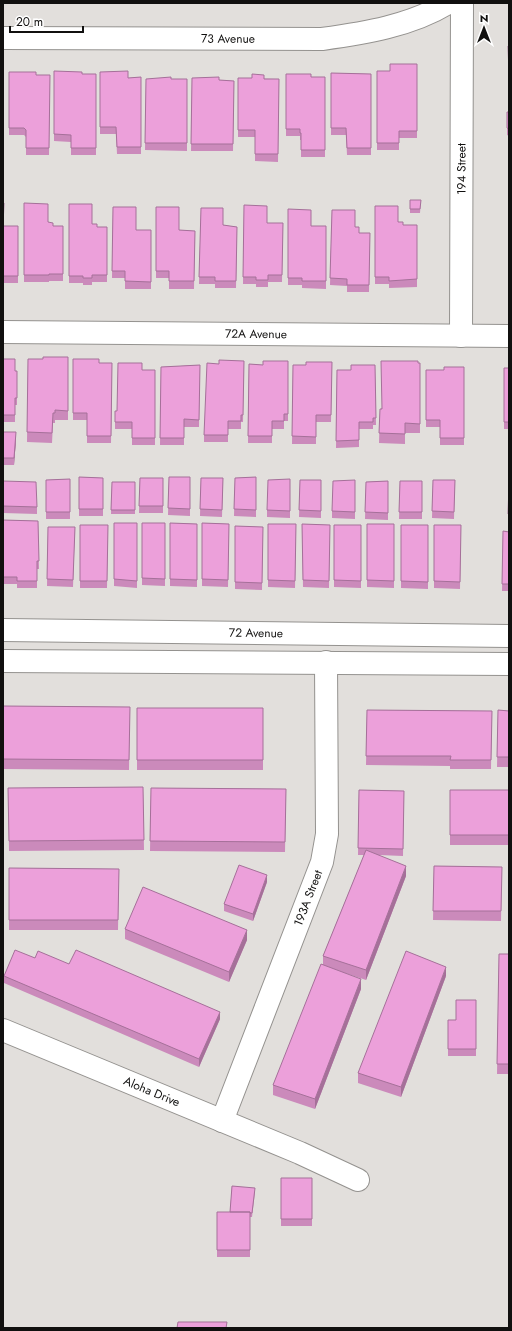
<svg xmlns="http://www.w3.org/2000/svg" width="512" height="1331" font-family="Jost,sans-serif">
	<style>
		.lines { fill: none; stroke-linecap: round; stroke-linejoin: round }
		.minor-casing { stroke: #94928f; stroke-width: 24 }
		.major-casing { stroke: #94928f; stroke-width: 24 }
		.minor { stroke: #fff; stroke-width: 22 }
		.major { stroke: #fff; stroke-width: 22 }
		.wall { fill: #cb8abb }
		.shaded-wall { fill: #a57099 }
		.building { fill: #eca0da; stroke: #a57099 }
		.labels { text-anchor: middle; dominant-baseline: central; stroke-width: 4; stroke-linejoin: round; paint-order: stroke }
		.street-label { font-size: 12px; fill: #11100f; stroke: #fff }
	</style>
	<rect width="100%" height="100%" fill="#e2dfdc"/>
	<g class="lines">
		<defs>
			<g id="minor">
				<path id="s1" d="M3,38L322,39C365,33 410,26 448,3"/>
				<path id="s2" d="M3,332L509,336"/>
				<path id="s3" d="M461,336L462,3"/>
				<path id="s4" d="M3,1030L300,1153L358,1180"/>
				<path id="s5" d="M222,1121L322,862L327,834L326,662"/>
			</g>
			<g id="major">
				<path id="s6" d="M3,630L509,636"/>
				<path d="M3,661L509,664"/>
			</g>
		</defs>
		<!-- minor casing -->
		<use href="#minor" class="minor-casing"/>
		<!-- major casing -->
		<use href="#major" class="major-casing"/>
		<!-- minor -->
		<use href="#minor" class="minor"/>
		<!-- major -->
		<use href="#major" class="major"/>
	</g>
	<!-- wall -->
	<path class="wall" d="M417,64V138H399V150H377V71H390Z
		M54,71L82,74H96V155H71V142L54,141Z
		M9,72L36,75H50L49,155H26V137L24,135H9Z
		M100,72L128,78L141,77V154H117L116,134H100Z
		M331,73L371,74V155H347L346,135H331Z
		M286,74L311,77H325V157H301V140H300V136H286Z
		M192,78L234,81L233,151H191Z
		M238,78L279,79L278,162L255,161V137H238Z
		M146,79H187V151L145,150Z
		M507,112H509V136L507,135Z
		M410,200H421L420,213H410Z
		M3,203L4,226H18V283H3Z
		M24,203L53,226H63V281H49V282H24Z
		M69,204L92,224L97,227H107V282H92V285H83V283H69Z
		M244,205L267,223H283L282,282H268V287H256V284H243Z
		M375,206L403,225H417V287L389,288V284H375Z
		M113,207L136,230H151V289H125V278H112Z
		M156,207L179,230L195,231L194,289H169V278H156Z
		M201,208L223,225L237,227L236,288H215V284H199Z
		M288,209L311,226H326V289L302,288V285H288Z
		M332,210L355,227L359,233H370L369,292H347V286L330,285Z
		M68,357V420H55V423H53L52,443L27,442L28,359H43Z
		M3,359L15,371H17V405H15V422H3Z
		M73,359L99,363H112L111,443H87V420H73Z
		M244,361L243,422H241V429H228V442H204V435L219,364Z
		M288,361V421H284V429H272V443H248L249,364L263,365Z
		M332,362L331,422H316V444H292L293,365H306Z
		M418,363H420V433H405V444L379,443L380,409H381Z
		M200,365L199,427H184V445H160L161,367Z
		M375,365L376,425H373V429H359V447L336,448L337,370H351Z
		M464,367V445H440V427H426V370H444Z
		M504,368H509V429H504Z
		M142,370H155V445H132V429H115V411H117Z
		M3,432L16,440L14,465H3Z
		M79,477L103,478V516H79Z
		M169,477H190V516L168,515Z
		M256,477V517L234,516L235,478Z
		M140,478H163V513H139Z
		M201,478H223L222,517L200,516Z
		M70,479V519H46V480Z
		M290,479V518L267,517V510Z
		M300,480H321V518L299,517Z
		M355,480V519L332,518V511Z
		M433,480H455L454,519L432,518Z
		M3,481L37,507V514L3,513Z
		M388,481V520L365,519L366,482Z
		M400,481H422V519H399Z
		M112,482H135V514H111Z
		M509,485V521H508V514Z
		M3,520L38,521L39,569H37V588H17V584H3Z
		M114,523H137V588L114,586Z
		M142,523H165V586L142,585Z
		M170,523L197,524V587L170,586Z
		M202,523L229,524L228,587L202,586Z
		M268,524H296L295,588L268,587Z
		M302,524L330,525L329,588L303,587Z
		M367,524H394V588L367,587Z
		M80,525H108L107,588H80Z
		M334,525H361V588L334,587Z
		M401,525H428V589L401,588Z
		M434,525H461L460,589L434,588Z
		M235,526L263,527L262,590L235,589Z
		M48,527H75L73,587L47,586Z
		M503,531L509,532V591H502Z
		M3,706L130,707L129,770L3,769Z
		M137,708H263V770H137Z
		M367,710L492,711L491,769H450V766L366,765Z
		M498,710L509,711V767H497Z
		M143,787L144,850L9,851L8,788Z
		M151,788L286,789L285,852L150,851Z
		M359,790L404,791L403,856L379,855L406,876L366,980L345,973L361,989L315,1109L273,1095V1085L323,965V956L364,855H358Z
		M450,790H509V845H450Z
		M434,866L502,867L501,921L433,920Z
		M9,868L119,869L118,930H9Z
		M267,882L253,921L224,911V904Z
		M125,929L247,940L229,982L125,939Z
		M499,954H509V1074H497Z
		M35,958L69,964L220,1019L199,1067L4,983V976Z
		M446,976L401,1097L358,1083V1073Z
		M476,1000V1056H448V1020H456Z
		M281,1178H312V1226H281Z
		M232,1186L255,1192L252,1217H250V1257H217V1212H230Z"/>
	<!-- shaded-wall -->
	<path class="shaded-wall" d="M16,432V440L14,465V458Z
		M406,866V876L366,980V970Z
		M267,875V882L253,921V914Z
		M247,930V940L229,982V972Z
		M446,967V976L401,1097V1087Z
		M361,979V989L315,1109V1099Z
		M220,1012V1019L199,1067V1059Z"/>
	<!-- building -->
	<path class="building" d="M508,46H509V74Z
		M390,64H417V131H399V143H377V71H390Z
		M54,71L82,72V74H96V148H71V135L54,134Z
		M128,71V78L141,77V147H117L116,127H100V72Z
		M9,72H36V75H50L49,148H26V130L24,128H9Z
		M331,73L371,74V148H347L346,128H331Z
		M252,74L264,75V79H279L278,154H255V130H238V78H252Z
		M286,74H311V77H325V150H301V133H300V129H286Z
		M171,77V79H187V143H145L146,79Z
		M219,77V80L234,81L233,144H191L192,78Z
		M507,112H509V129L507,128Z
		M410,200H421L420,209H410Z
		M3,203H4L3,226H18V276H3Z
		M24,203L48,204V222L53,223V226H63V274H49V275H24Z
		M69,204H92V224H97V227H107V275H92V278H83V276H69Z
		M244,205L267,206V223H283L282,275H268V280H256V277H243Z
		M375,206H398V222H403V225H417V279L389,281V277H375Z
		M113,207H136V230H151V282L125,281V271H112Z
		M156,207H179V230L195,231L194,281H169V271H156Z
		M201,208H223V225L237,227L236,281H215V277H199Z
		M288,209L311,210V226H326V281H302V278H288Z
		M332,210H355V227H359V233H370L369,285H347V279L330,278Z
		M43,357H68V411L55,410V413H53L52,433L27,432L28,359H43Z
		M3,359H15V371H17V398H15V415H3Z
		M73,359H99V363H112L111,436H87V413H73Z
		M219,360L244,361L243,415H241V421H228V435H204L207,363L219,364Z
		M263,361H288V414H284V421H272V436H248L249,364L263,365Z
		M381,361H418V363H420V424L405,423V434L379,433L380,409H382Z
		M306,362H332L331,415H316V437L292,436L293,365H306Z
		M118,363H142V370H155V438H132V422H115V411H117Z
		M200,365L199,420L184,419V438H160L161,367Z
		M351,365H375L376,418H373V422H359V440L336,441L337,370H351Z
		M444,367H464V438H440V420H426V370H444Z
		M504,368H509V422H504Z
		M3,432H16L14,458H3Z
		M79,477L103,478V509H79Z
		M169,477H190V509L168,508Z
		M256,477V510L234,509L235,478Z
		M140,478H163V506H139Z
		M201,478H223L222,510L200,509Z
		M70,479V512H46V480Z
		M290,479V511L267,510L268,480Z
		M300,480H321V511L299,510Z
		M355,480V512L332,511L333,481Z
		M433,480H455L454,512L432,511Z
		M3,481L36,482L37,507L3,506Z
		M388,481V513L365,512L366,482Z
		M400,481H422V512H399Z
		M112,482H135V510H111Z
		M509,485V514H508Z
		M3,520L38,521L39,561H37V581H17V577H3Z
		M114,523H137V581L114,579Z
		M142,523H165V579L142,578Z
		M170,523L197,524V580L170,579Z
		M202,523L229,524L228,580L202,579Z
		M268,524H296L295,581L268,580Z
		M302,524L330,525L329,581L303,580Z
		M367,524H394V581L367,580Z
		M80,525H108L107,581H80Z
		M334,525H361V581L334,580Z
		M401,525H428V582L401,581Z
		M434,525H461L460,582L434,581Z
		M235,526L263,527L262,583L235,582Z
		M48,527H75L73,580L47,579Z
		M503,531L509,532V584H502Z
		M3,706L130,707L129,760L3,759Z
		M137,708H263V760H137Z
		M367,710L492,711L491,760H450L451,756H366Z
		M498,710L509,711V757H497Z
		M143,787L144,840L9,841L8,788Z
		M151,788L286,789L285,842L150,841Z
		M359,790L404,791L403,849L358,848Z
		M450,790H509V835H450Z
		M366,850L406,866L366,970L323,956Z
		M239,865L267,875L253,914L224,904Z
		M434,866L502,867L501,911H433Z
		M9,868L119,869L118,920H9Z
		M143,887L247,930L229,972L125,929Z
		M15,950L35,958L38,951L69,964L76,950L220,1012L199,1059L4,976Z
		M406,951L446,967L401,1087L358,1073Z
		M499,954H509V1064H497Z
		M321,964L361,979L315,1099L273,1085Z
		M456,1000H476V1049H448V1020H456Z
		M281,1178H312V1219H281Z
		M232,1186L255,1188L252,1213H250V1212H230Z
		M217,1212H250V1250H217Z
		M178,1322H227L226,1328H177Z"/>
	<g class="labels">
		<!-- street labels -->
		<g class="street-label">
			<text stroke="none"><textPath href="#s1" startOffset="225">73 Avenue</textPath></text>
			<text stroke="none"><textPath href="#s3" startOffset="167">194 Street</textPath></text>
			<text stroke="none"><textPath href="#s2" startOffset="253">72A Avenue</textPath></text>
			<text stroke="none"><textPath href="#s6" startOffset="253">72 Avenue</textPath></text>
			<text stroke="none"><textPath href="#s5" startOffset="239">193A Street</textPath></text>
			<text stroke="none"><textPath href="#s4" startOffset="161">Aloha Drive</textPath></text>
		</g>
	</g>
	<!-- border -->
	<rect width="512" height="1331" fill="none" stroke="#11100f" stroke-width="8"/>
	<!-- north arrow -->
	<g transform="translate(484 28)" stroke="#ffffff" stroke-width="3" paint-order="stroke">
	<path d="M0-3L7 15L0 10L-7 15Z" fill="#11100f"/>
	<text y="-6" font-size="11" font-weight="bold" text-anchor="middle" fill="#11100f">N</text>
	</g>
	<!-- scale -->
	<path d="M10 26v6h73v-6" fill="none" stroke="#11100f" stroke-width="2"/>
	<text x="16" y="26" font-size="12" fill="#11100f" stroke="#ffffff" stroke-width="3" paint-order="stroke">20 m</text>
</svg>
